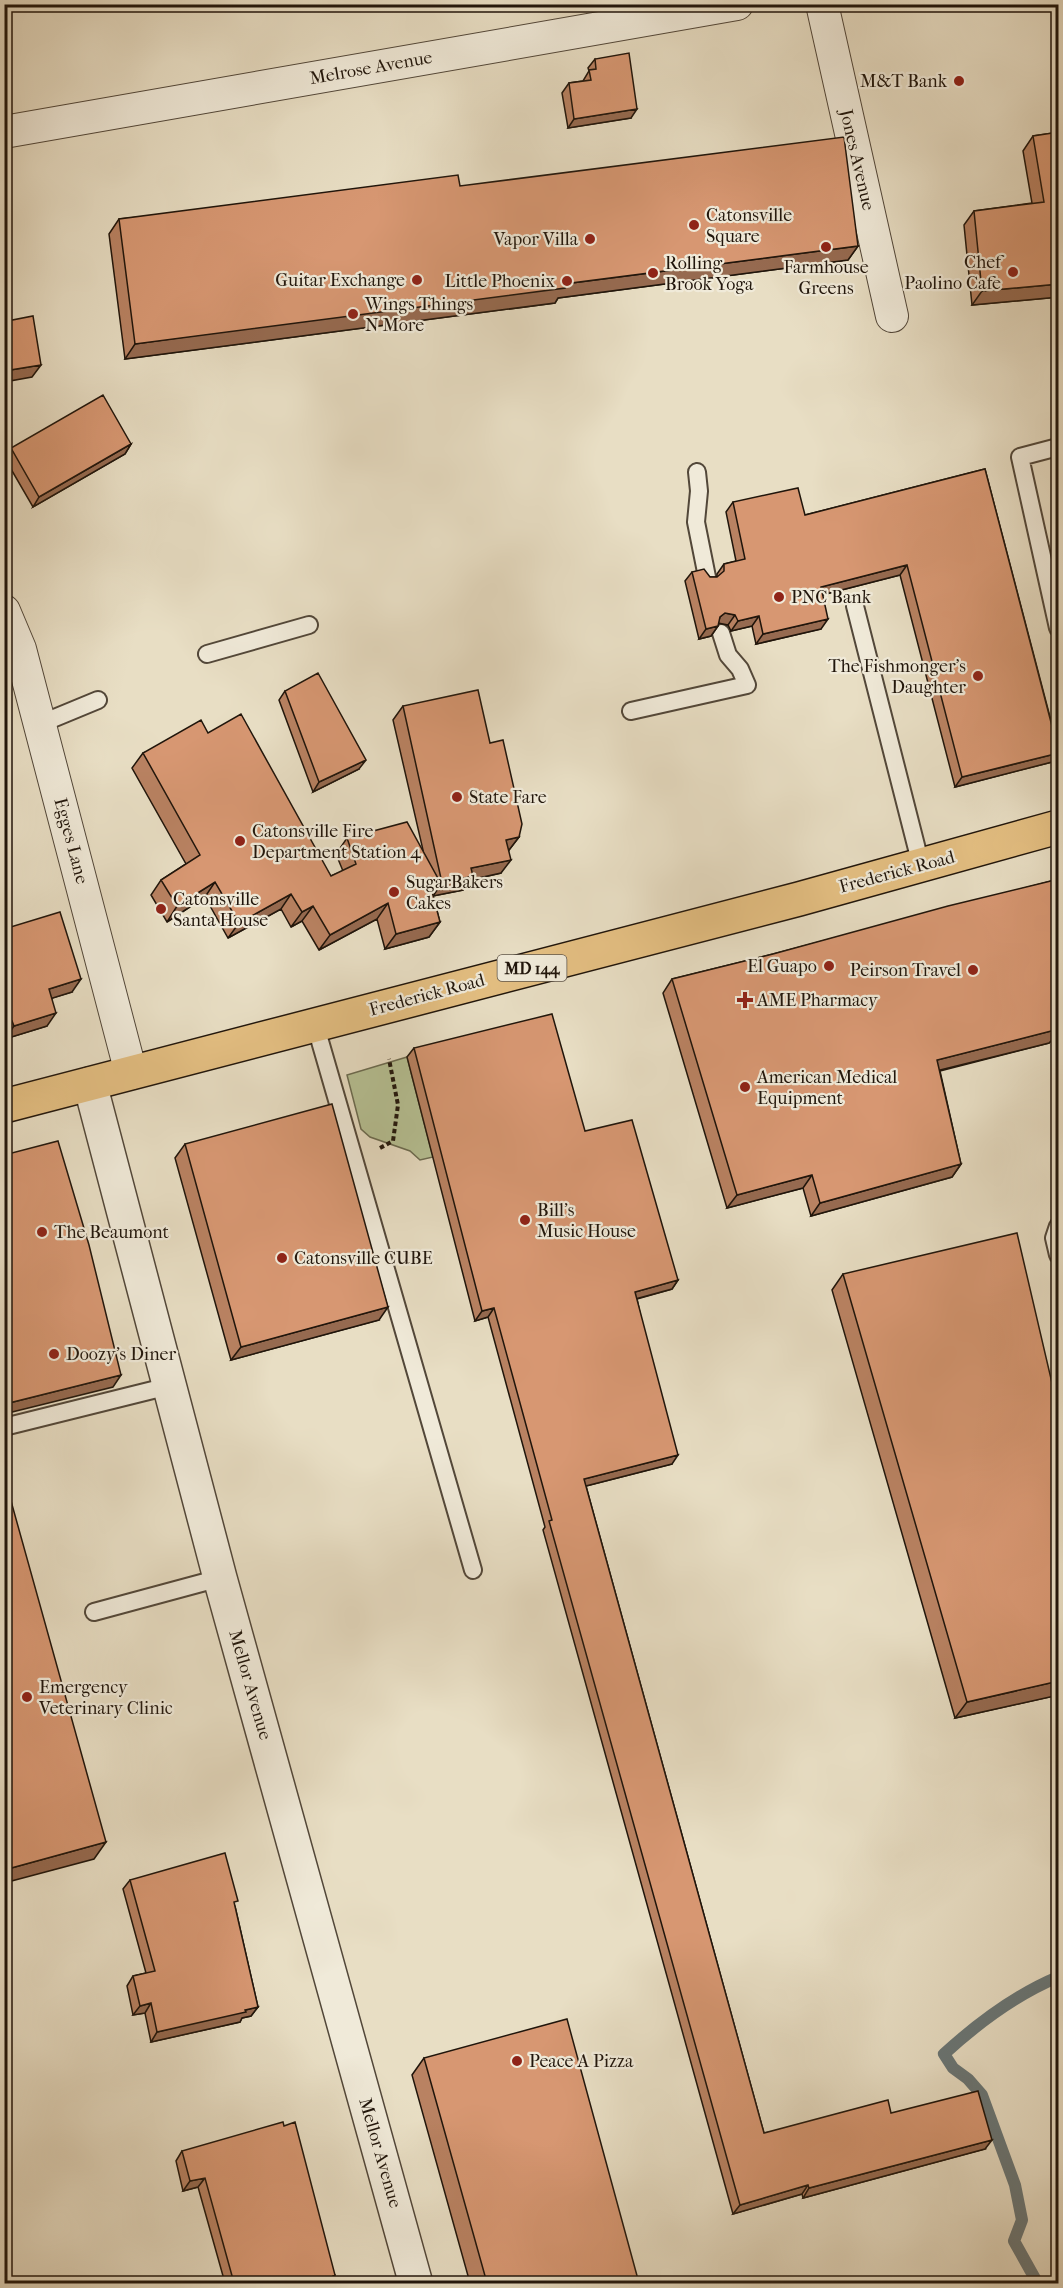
<svg xmlns="http://www.w3.org/2000/svg" width="1063" height="2288" font-family="'IM FELL French Canon',serif">
	<style>
		.green { fill: #b6c194; stroke: #6b6b50; stroke-width: 1.5 }
		.lines { fill: none; stroke-linecap: round; stroke-linejoin: round }
		.stream { stroke: #6a7777; stroke-width: 12 }
		.service-casing { stroke: #524739; stroke-width: 20 }
		.minor-casing { stroke: #524739; stroke-width: 34 }
		.tertiary-casing { stroke: #524739; stroke-width: 36 }
		.primary-casing { stroke: #20150b; stroke-width: 36 }
		.path { stroke: #20150b; stroke-width: 4; stroke-dasharray: 4.5 3; stroke-linecap: butt }
		.service { stroke: #f0ead9; stroke-width: 16 }
		.minor { stroke: #f0ead9; stroke-width: 32 }
		.tertiary { stroke: #f0ead9; stroke-width: 33 }
		.primary { stroke: #e4bf82; stroke-width: 33 }
		.wall { fill: #b98262; stroke: #20150b; stroke-width: 1.5 }
		.shaded-wall { fill: #966a50; stroke: #20150b; stroke-width: 1.5 }
		.building { fill: #d79772; stroke: #20150b; stroke-width: 1.5 }
		.poi-dot { fill: #8f2418; stroke: #f0ead9; stroke-width: 2 }
		.labels { text-anchor: middle; dominant-baseline: central; stroke-width: 4.5; stroke-linejoin: round; paint-order: stroke }
		.shield { fill: #f0ead9; stroke: #5e5549; stroke-width: 1.5 }
		.shield-label { font-size: 16px; font-weight: bold; fill: #20150b }
		.street-label { font-size: 18px; fill: #20150b; stroke: #f0ead9 }
		.poi-label { font-size: 18px; fill: #20150b; stroke: #f0ead9; text-anchor: start }
	</style>
	<rect width="100%" height="100%" fill="#e8dec4"/>
	<filter id="stains"><feTurbulence type="fractalNoise" baseFrequency=".00333" numOctaves="4"/><feColorMatrix values="0 0 0 0 .2 0 0 0 0 .09 0 0 0 0 .02 0 0 0 .5 -.17"/></filter>
	<radialGradient id="worn" r=".72"><stop offset=".6" stop-color="#630" stop-opacity="0"/><stop offset="1" stop-color="#630" stop-opacity=".3"/></radialGradient>
	<!-- green -->
	<path class="green" d="M407,1057L433,1157L420,1160L410,1151L370,1137L361,1129L347,1075Z"/>
	<g class="lines">
		<!-- stream -->
		<path class="stream" d="M1038,2284L1014,2241L1022,2220L1015,2185L982,2095L968,2079L953,2068L944,2054C979,2022 1015,1995 1058,1977"/>
		<defs>
			<path id="service" d="M1058,447L1020,457L1058,628
				M697,472L699,491L696,522L707,577
				M855,606L921,865
				M207,654L309,625
				M631,711L747,685L740,669L728,655L721,633
				M40,724L98,700
				M315,1024L473,1570
				M1058,1226L1054,1238L1058,1255
				M4,1427L169,1386
				M94,1612L220,1578"/>
			<path id="minor" d="M822,4L892,316
				M4,132L737,4
				M4,611L20,649L131,1073"/>
			<path id="tertiary" d="M90,1084L220,1578L416,2284"/>
			<path id="primary" d="M4,1106L799,899L1058,827"/>
		</defs>
		<!-- service casing -->
		<use href="#service" class="service-casing"/>
		<!-- minor casing -->
		<use href="#minor" class="minor-casing"/>
		<!-- tertiary casing -->
		<use href="#tertiary" class="tertiary-casing"/>
		<!-- primary casing -->
		<use href="#primary" class="primary-casing"/>
		<!-- path -->
		<path class="path" d="M380,1148L393,1141L398,1105L389,1059"/>
		<!-- service -->
		<use href="#service" class="service"/>
		<!-- minor -->
		<use href="#minor" class="minor"/>
		<!-- tertiary -->
		<use href="#tertiary" class="tertiary"/>
		<!-- primary -->
		<use href="#primary" class="primary"/>
	</g>
	<!-- wall -->
	<path class="wall" d="M595,59L631,118L568,128L562,93L569,83L583,81L589,71L588,68Z
		M1059,132V297L972,305L964,225L974,211L1032,203L1023,151L1033,136Z
		M460,186L858,246L848,260L558,298L555,303L125,359L109,234L119,219Z
		M131,444L125,454L33,507L4,457L11,448Z
		M985,469L1059,751V753L1052,762L955,787L900,575L822,595L821,629L756,644L752,626L731,631L728,625L719,623L718,626L711,636L699,639L685,581L692,572L710,577H717V574L724,564L736,561L726,512L733,502L805,515Z
		M285,691L359,769L313,792L279,700Z
		M403,706L490,743L519,837L509,850L501,873L470,880L463,890L433,896L440,922L429,937L385,949L377,919L319,950L302,921L291,927L281,909L228,938L205,897L167,922L151,895L161,880L186,864L132,768L143,753L208,733L331,876L343,871L336,854L347,838L423,850L393,720Z
		M1059,879V1039L1051,1041L1049,1043L940,1071L961,1164L952,1177L811,1216L803,1188L727,1208L663,993L672,979L773,954Z
		M4,929L72,992L52,998L47,1026L5,1039Z
		M414,1048L585,1131L678,1280L672,1289L637,1299L672,1464L586,1486L764,2133L891,2113L985,2149L803,2198L802,2194L733,2214L543,1530L545,1527L488,1317L475,1321L407,1057Z
		M185,1144L379,1320L231,1360L175,1158Z
		M843,1274L1059,1413V1695L955,1718L832,1290Z
		M130,1880L235,1906L258,2007L251,2016L242,2018L240,2022L151,2042L145,2013L133,2015L127,1986L133,1976L146,1973L123,1889Z
		M424,2058L639,2283H470L412,2075Z
		M182,2151L335,2275L333,2278L335,2283H225L198,2187L183,2191L176,2161Z"/>
	<!-- shaded-wall -->
	<path class="shaded-wall" d="M637,109L631,118L568,128L574,119Z
		M858,246L848,260L558,298L555,303L125,359L135,344L564,284Z
		M1059,284V297L972,305L982,291Z
		M41,365L32,377L4,382V371Z
		M131,444L125,454L33,507L39,497Z
		M907,565L900,575L814,597L821,587Z
		M725,613L735,615L728,625L718,623L720,617Z
		M759,616L752,626L731,631L738,621Z
		M828,619L821,629L756,644L763,634Z
		M718,626L711,636L699,639L706,629Z
		M1059,753L1052,762L955,787L962,777Z
		M366,760L359,769L313,792L319,782Z
		M519,837L509,850L497,853L506,840Z
		M511,860L501,873L470,880L463,890L433,896L442,883L471,868Z
		M215,882L205,897L167,922L177,906Z
		M440,882L429,897L430,884Z
		M291,894L281,909L228,938L239,923Z
		M388,903L377,919L319,950L330,935Z
		M313,906L302,921L291,927L302,912Z
		M440,922L429,937L385,949L396,934Z
		M81,979L72,992L40,1002L49,989Z
		M56,1013L47,1026L5,1039L14,1026Z
		M12,1021L4,1032V1023Z
		M1059,1029V1039L1051,1041L1049,1043L928,1073L937,1060Z
		M961,1164L952,1177L811,1216L820,1203Z
		M812,1175L803,1188L727,1208L737,1195Z
		M678,1280L672,1289L628,1301L635,1292Z
		M388,1307L379,1320L231,1360L241,1347Z
		M494,1308L488,1317L475,1321L482,1311Z
		M121,1375L113,1387L4,1414V1405L5,1404Z
		M678,1455L672,1464L578,1488L584,1479Z
		M1059,1681V1695L955,1718L967,1702Z
		M106,1842L94,1859L4,1883V1870Z
		M151,2003L145,2013L133,2015L140,2006Z
		M258,2007L251,2016L242,2018L240,2022L151,2042L157,2032Z
		M992,2140L985,2149L803,2198L809,2188Z
		M205,2178L198,2187L183,2191L190,2181Z
		M808,2185L802,2194L733,2214L740,2205Z"/>
	<!-- building -->
	<path class="building" d="M629,53L637,109L574,119L569,83L591,80L589,70L596,69L595,59Z
		M1059,132V284L982,291L974,211L1044,202L1033,136Z
		M844,137L858,246L564,284L565,288L135,344L119,219L458,175L460,186Z
		M4,306L7,321L33,316L41,365L4,371Z
		M103,395L131,444L39,497L11,448Z
		M985,469L1059,753L962,777L907,565L821,587L828,619L763,634L759,616L738,621L735,615L725,613L720,617L718,626L706,629L692,572L704,569L710,577H717L724,571V564L745,559L733,502L798,488L805,515Z
		M318,673L366,760L319,782L285,691Z
		M478,690L490,743L503,740L522,824L519,837L506,840L511,860L471,868L473,876L442,883L403,706Z
		M241,714L331,876L356,864L347,838L407,822L440,882L430,884L440,922L396,934L388,903L330,935L313,906L302,912L291,894L239,923L215,882L177,906L161,880L200,855L143,753L201,720L208,733Z
		M1059,879V1029L937,1060L961,1164L820,1203L812,1175L737,1195L672,979L773,954L948,906Z
		M60,912L81,979L49,989L56,1013L14,1026L12,1021L4,1023V929Z
		M552,1014L585,1131L632,1120L678,1280L635,1292L678,1455L584,1479L764,2133L888,2100L891,2113L978,2091L992,2140L809,2188L808,2185L740,2205L549,1521L552,1520L494,1308L482,1311L414,1048Z
		M332,1104L388,1307L241,1347L185,1144Z
		M58,1141L89,1245L121,1375L5,1404L4,1400V1155Z
		M1017,1233L1059,1413V1681L967,1702L843,1274Z
		M11,1501L106,1842L4,1870V1503Z
		M225,1853L238,1901L234,1902L258,2007L245,2010L246,2012L157,2032L151,2003L140,2006L133,1976L155,1971L130,1880Z
		M567,2019L639,2283H487L424,2058Z
		M283,2122L284,2126L295,2122L335,2275L333,2276L335,2283H234L205,2178L190,2181L182,2151Z"/>
	<!-- markers -->
	<g class="poi-dot">
		<circle cx="959" cy="81" r="6"/>
		<circle cx="694" cy="225" r="6"/>
		<circle cx="590" cy="239" r="6"/>
		<circle cx="826" cy="247" r="6"/>
		<circle cx="1013" cy="272" r="6"/>
		<circle cx="653" cy="273" r="6"/>
		<circle cx="417" cy="280" r="6"/>
		<circle cx="567" cy="281" r="6"/>
		<circle cx="353" cy="314" r="6"/>
		<circle cx="779" cy="597" r="6"/>
		<circle cx="978" cy="676" r="6"/>
		<circle cx="457" cy="797" r="6"/>
		<circle cx="240" cy="841" r="6"/>
		<circle cx="394" cy="892" r="6"/>
		<circle cx="161" cy="909" r="6"/>
		<circle cx="829" cy="966" r="6"/>
		<circle cx="973" cy="970" r="6"/>
		<path d="M742 991h6v6h6v6h-6v6h-6v-6h-6v-6h6z"/>
		<circle cx="745" cy="1087" r="6"/>
		<circle cx="525" cy="1220" r="6"/>
		<circle cx="42" cy="1232" r="6"/>
		<circle cx="282" cy="1258" r="6"/>
		<circle cx="54" cy="1354" r="6"/>
		<circle cx="27" cy="1697" r="6"/>
		<circle cx="517" cy="2061" r="6"/>
	</g>
	<g class="labels">
		<!-- shield labels -->
		<rect class="shield" x="497.5" y="955" width="69" height="26" rx="4.5"/>
		<g class="shield-label">
			<text x="532" y="968">MD 144</text>
		</g>
		<!-- street labels -->
		<g class="street-label">
			<text transform="translate(371 68) rotate(-10)">Melrose Avenue</text>
			<text transform="translate(857 160) rotate(77)">Jones Avenue</text>
			<text transform="translate(71 841) rotate(75)">Egges Lane</text>
			<text transform="translate(897 872) rotate(-15)">Frederick Road</text>
			<text transform="translate(427 995) rotate(-15)">Frederick Road</text>
			<text transform="translate(250 1685) rotate(74)">Mellor Avenue</text>
			<text transform="translate(380 2153) rotate(74)">Mellor Avenue</text>
		</g>
		<!-- poi labels -->
		<g class="poi-label">
			<text x="947" y="81" text-anchor="end">M&amp;T Bank</text>
			<text x="706" y="215">Catonsville<tspan x="706" dy="21">Square</tspan></text>
			<text x="578" y="239" text-anchor="end">Vapor Villa</text>
			<text x="1001" y="262" text-anchor="end">Chef<tspan x="1001" dy="21">Paolino Cafe</tspan></text>
			<text x="665" y="263">Rolling<tspan x="665" dy="21">Brook Yoga</tspan></text>
			<text x="826" y="267" text-anchor="middle">Farmhouse<tspan x="826" dy="21">Greens</tspan></text>
			<text x="405" y="280" text-anchor="end">Guitar Exchange</text>
			<text x="555" y="281" text-anchor="end">Little Phoenix</text>
			<text x="365" y="304">Wings Things<tspan x="365" dy="21">N More</tspan></text>
			<text x="791" y="597">PNC Bank</text>
			<text x="966" y="666" text-anchor="end">The Fishmonger's<tspan x="966" dy="21">Daughter</tspan></text>
			<text x="469" y="797">State Fare</text>
			<text x="252" y="831">Catonsville Fire<tspan x="252" dy="21">Department Station 4</tspan></text>
			<text x="406" y="882">SugarBakers<tspan x="406" dy="21">Cakes</tspan></text>
			<text x="173" y="899">Catonsville<tspan x="173" dy="21">Santa House</tspan></text>
			<text x="817" y="966" text-anchor="end">El Guapo</text>
			<text x="961" y="970" text-anchor="end">Peirson Travel</text>
			<text x="757" y="1000">AME Pharmacy</text>
			<text x="757" y="1077">American Medical<tspan x="757" dy="21">Equipment</tspan></text>
			<text x="537" y="1210">Bill's<tspan x="537" dy="21">Music House</tspan></text>
			<text x="54" y="1232">The Beaumont</text>
			<text x="294" y="1258">Catonsville CUBE</text>
			<text x="66" y="1354">Doozy’s Diner</text>
			<text x="39" y="1687">Emergency<tspan x="39" dy="21">Veterinary Clinic</tspan></text>
			<text x="529" y="2061">Peace A Pizza</text>
		</g>
	</g>
	<!-- margin -->
	<rect width="1063" height="2288" fill="none" stroke="#e8dec4" stroke-width="24"/>
	<rect x="6" y="6" width="1051" height="2276" fill="none" stroke="#20150b" stroke-width="3"/>
	<rect x="12" y="12" width="1039" height="2264" fill="none" stroke="#20150b" stroke-width="1.5"/>
	<rect width="100%" height="100%" filter="url(#stains)"/>
	<rect width="100%" height="100%" fill="url(#worn)"/>
</svg>
